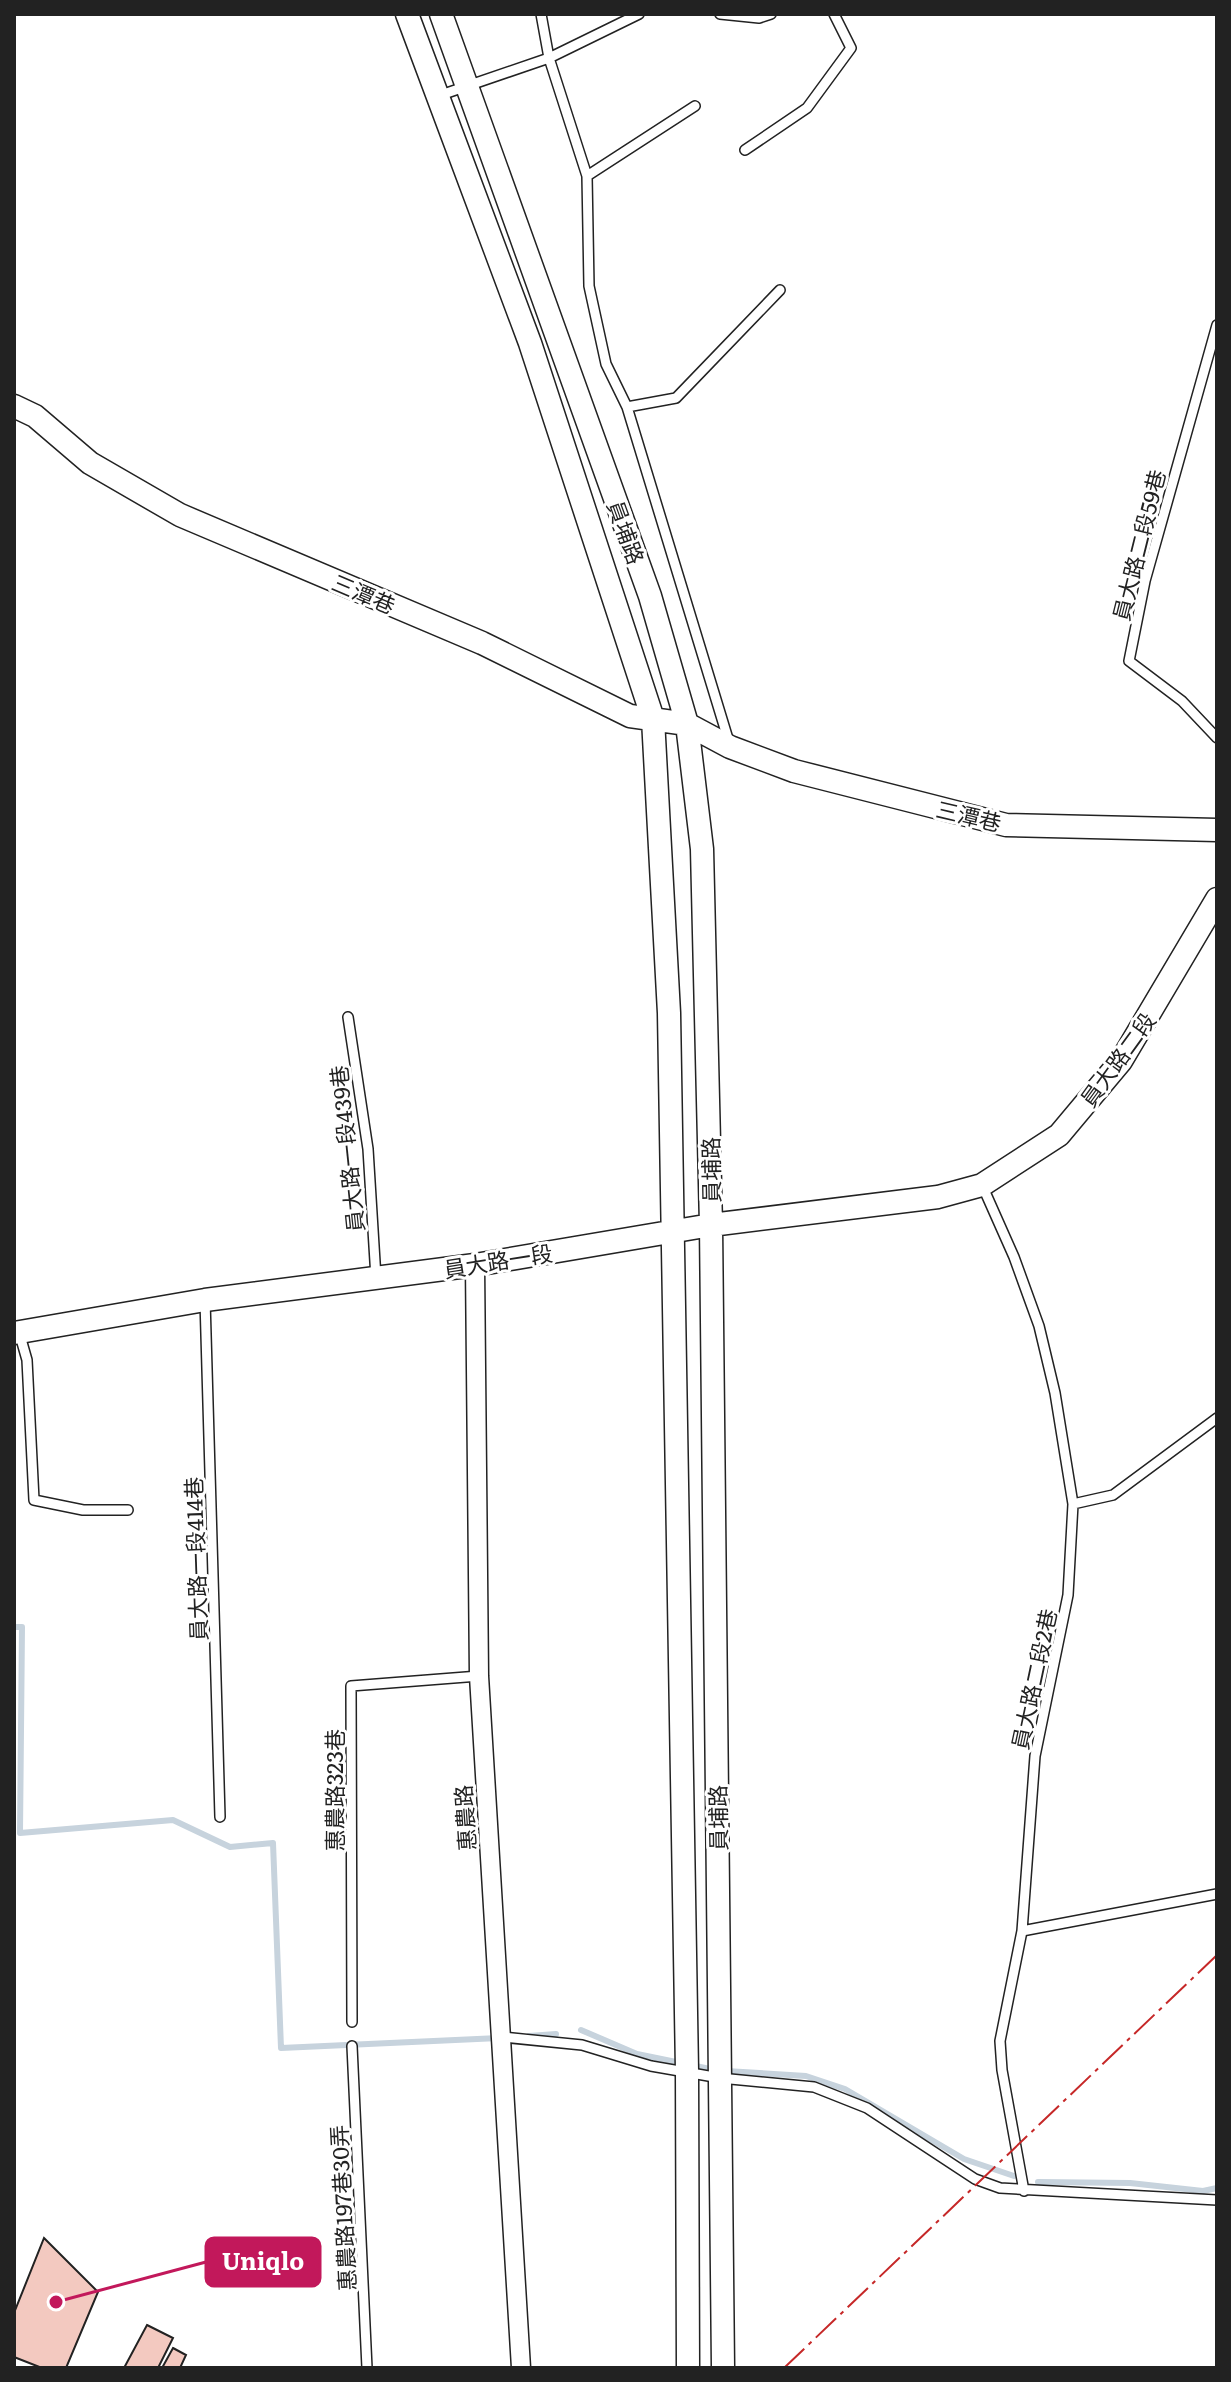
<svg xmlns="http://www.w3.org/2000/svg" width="1231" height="2382" font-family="Literata,'Noto Sans TC',serif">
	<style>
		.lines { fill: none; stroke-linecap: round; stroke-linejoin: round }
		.stream { stroke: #c7d3dd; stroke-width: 6 }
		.building { fill: #f3c9c0; stroke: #222; stroke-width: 2 }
		.service-casing { stroke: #222; stroke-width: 12 }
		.minor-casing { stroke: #222; stroke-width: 21 }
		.tertiary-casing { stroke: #222; stroke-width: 25 }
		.service { stroke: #fff; stroke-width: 9 }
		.minor { stroke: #fff; stroke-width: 18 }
		.tertiary { stroke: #fff; stroke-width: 22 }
		.power { stroke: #c62828; stroke-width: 2; stroke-dasharray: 28 6 4 6; stroke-linecap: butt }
		.labels { text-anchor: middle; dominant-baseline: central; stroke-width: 6; stroke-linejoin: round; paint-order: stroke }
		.street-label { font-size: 22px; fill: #222; stroke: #fff }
		.leader { fill: none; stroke: #c2185b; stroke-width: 3 }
		.callout-dot { fill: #c2185b; stroke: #fff; stroke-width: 3 }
		.callout { fill: #c2185b; stroke: #c2185b; stroke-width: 3 }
		.callout-label { font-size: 24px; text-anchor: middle; font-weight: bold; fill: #fff }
	</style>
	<rect width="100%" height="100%" fill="#fff"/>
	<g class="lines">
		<!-- stream -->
		<path class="stream" d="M14,1627H22L20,1833L173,1820L230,1847L273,1843L281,2048L499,2038
			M581,2030L637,2054L715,2070
			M529,2036L556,2034
			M726,2071L806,2076L845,2089L964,2159L1014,2176
			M1038,2182L1130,2183L1203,2191L1217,2188"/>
	</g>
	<!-- building -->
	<path class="building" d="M44,2238L98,2292L66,2368H42L14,2357V2313Z
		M147,2325L173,2338L158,2368H124Z
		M173,2348L186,2355L180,2368H162Z"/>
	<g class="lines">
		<defs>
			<path id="service" d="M541,14L549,58L587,176L589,286L606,364L627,407L729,742
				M720,14L759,18L771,14
				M438,96L549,58L639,14
				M745,150L807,108L851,48L834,14
				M587,176L695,106
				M1217,325L1145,581L1129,661L1182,701L1217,738
				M627,407L676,398L780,290
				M348,1017L368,1149L376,1278
				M982,1185L1014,1257L1039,1326L1055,1393L1073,1504L1068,1595L1035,1756L1022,1931L1000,2041L1002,2070L1024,2191
				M205,1300L220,1817
				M19,1332L27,1360L34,1500L83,1510H128
				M1073,1504L1113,1495L1217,1418
				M1022,1931L1217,1894
				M352,2022L351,1686L479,1676
				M502,2037L582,2045L651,2066L720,2078L814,2087L867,2108L975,2179L1000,2188L1217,2200
				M352,2046L367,2368"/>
			<path id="minor" d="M475,1265L479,1676L521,2368"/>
			<path id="tertiary" d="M407,14L530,343L653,719L669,1013L687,2071L688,2368
				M441,14L650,596L687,724L702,849L711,1225L723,2368
				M14,406L35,416L90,463L180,515L482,643L630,716L687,724L730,747L794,771L1006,825L1217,830
				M14,1333L205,1300L475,1265L711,1225L938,1197L982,1185L1059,1135L1121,1061L1217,899"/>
		</defs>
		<!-- service casing -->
		<use href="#service" class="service-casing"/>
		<!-- minor casing -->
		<use href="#minor" class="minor-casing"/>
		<!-- tertiary casing -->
		<use href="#tertiary" class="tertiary-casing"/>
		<!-- service -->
		<use href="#service" class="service"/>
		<!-- minor -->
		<use href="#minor" class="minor"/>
		<!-- tertiary -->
		<use href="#tertiary" class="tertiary"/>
		<!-- power -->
		<path class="power" d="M784,2368L1217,1955"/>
	</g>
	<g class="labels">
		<!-- street labels -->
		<g class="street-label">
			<text transform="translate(627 532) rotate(70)">員埔路</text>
			<text transform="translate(1138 545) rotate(-76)">員大路二段59巷</text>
			<text transform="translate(364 593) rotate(23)">三潭巷</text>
			<text transform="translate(969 815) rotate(13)">三潭巷</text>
			<text transform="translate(1117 1059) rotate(-54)">員大路二段</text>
			<text transform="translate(346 1149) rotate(-96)">員大路一段439巷</text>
			<text transform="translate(710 1170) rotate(-91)">員埔路</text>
			<text transform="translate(498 1260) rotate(-9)">員大路一段</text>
			<text transform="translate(195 1559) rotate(-92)">員大路一段414巷</text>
			<text transform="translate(1033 1679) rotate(-78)">員大路二段2巷</text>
			<text transform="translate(333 1790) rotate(-90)">惠農路323巷</text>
			<text transform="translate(464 1818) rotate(-94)">惠農路</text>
			<text transform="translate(717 1818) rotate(-91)">員埔路</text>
			<text transform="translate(342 2208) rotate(-93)">惠農路197巷30弄</text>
		</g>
	</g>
	<!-- callouts -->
	<path class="leader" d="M56 2302L206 2262"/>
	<circle class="callout-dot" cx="56" cy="2302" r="8"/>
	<rect class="callout" x="206" y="2238" width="114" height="48" rx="8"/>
	<g class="callout-label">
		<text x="263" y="2270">Uniqlo</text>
	</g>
	<!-- border -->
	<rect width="1231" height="2382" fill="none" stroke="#222222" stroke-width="32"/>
</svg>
